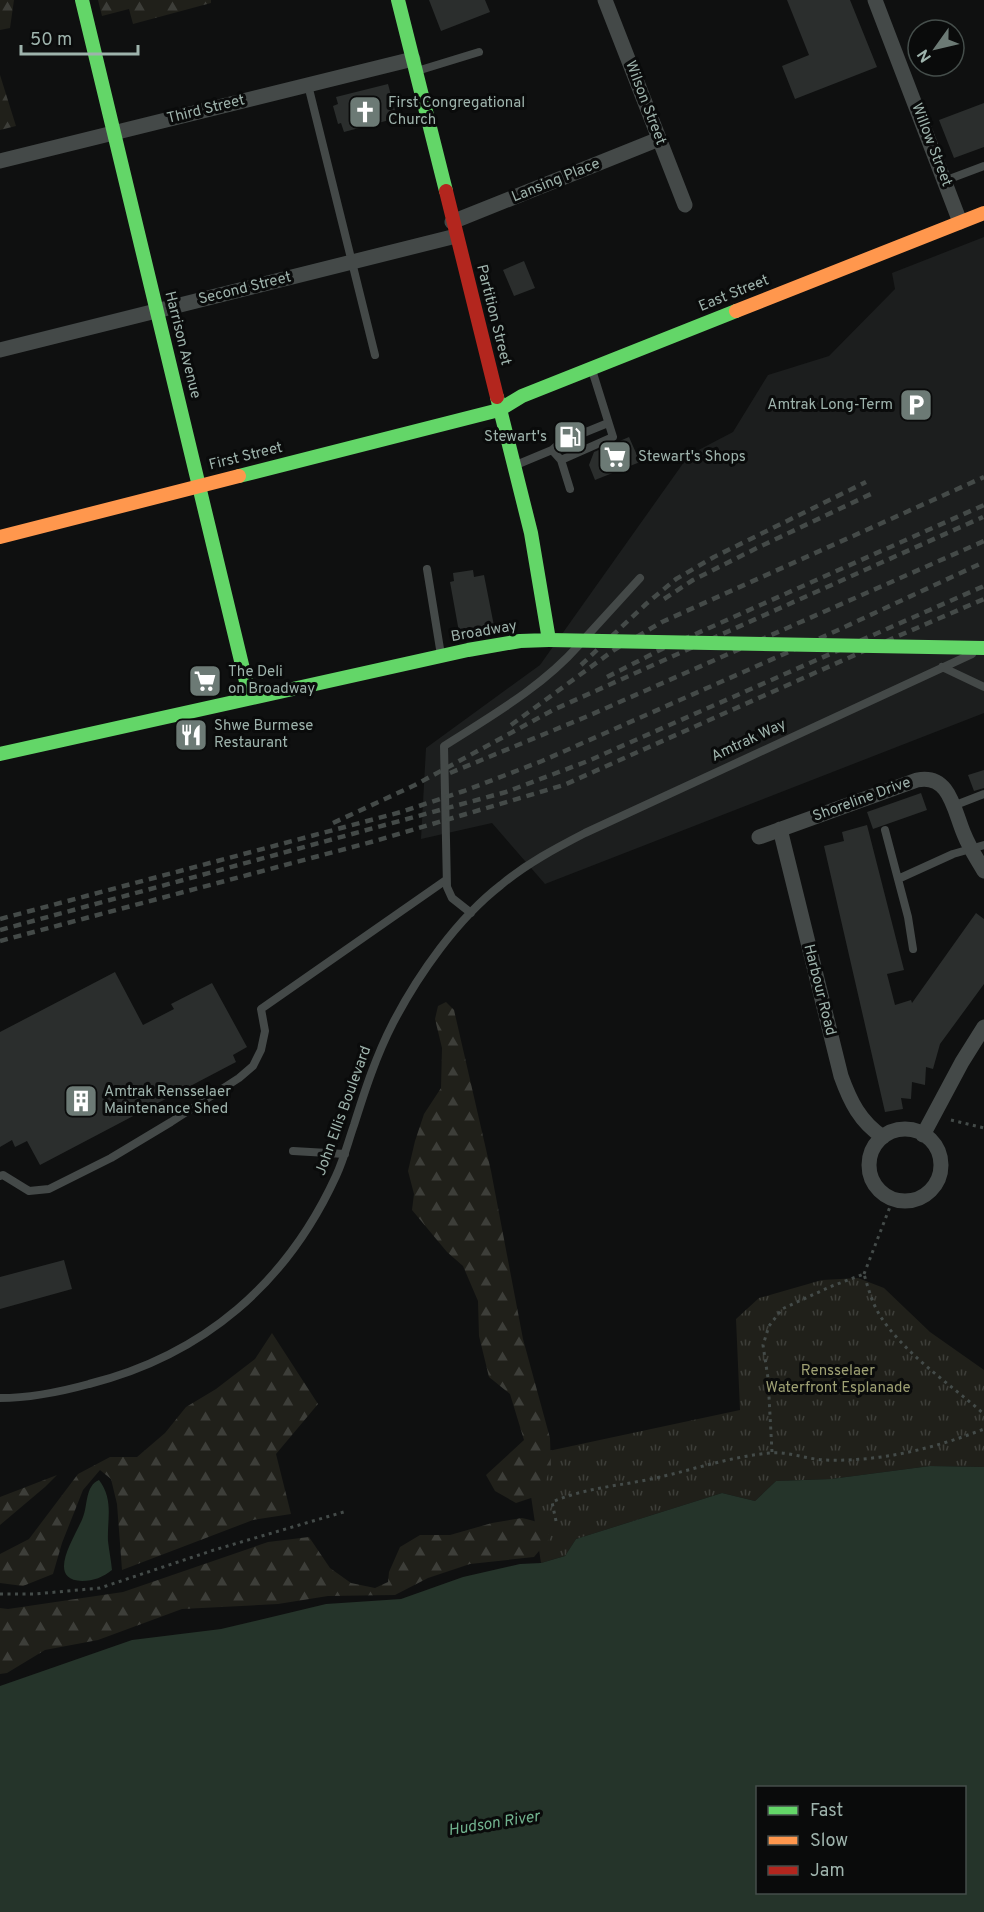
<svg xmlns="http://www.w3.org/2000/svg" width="984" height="1912" font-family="Overpass,sans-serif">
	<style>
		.built { fill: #1c1e1e }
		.grass { fill: url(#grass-tufts) }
		.forest { fill: url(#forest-firs) }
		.water { fill: #25342a; fill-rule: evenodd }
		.building { fill: #2b2e2d }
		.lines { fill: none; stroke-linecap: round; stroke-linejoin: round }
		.path { stroke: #444b49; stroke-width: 3; stroke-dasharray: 3 4.5; stroke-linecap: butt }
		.lane { stroke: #444948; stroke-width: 8 }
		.street { stroke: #444948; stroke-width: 15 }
		.fast { stroke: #63d668; stroke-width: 14 }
		.slow { stroke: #ff974d; stroke-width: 14 }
		.jam { stroke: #b3261e; stroke-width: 14 }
		.rail { stroke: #444a48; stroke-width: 4.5; stroke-dasharray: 8 6; stroke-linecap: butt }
		.fast-bridge { stroke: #63d668; stroke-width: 14 }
		.labels { text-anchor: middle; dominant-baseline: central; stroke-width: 6; stroke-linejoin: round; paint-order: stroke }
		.poi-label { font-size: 15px; fill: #9eb3ac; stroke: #0a0b0b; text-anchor: start }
		.street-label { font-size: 15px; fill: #9eb3ac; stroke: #0a0b0b }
		.park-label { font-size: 15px; fill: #9ea073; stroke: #0a0b0b }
		.water-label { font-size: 16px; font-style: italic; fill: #71b28e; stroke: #0a0b0b }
	</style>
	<defs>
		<pattern id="grass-tufts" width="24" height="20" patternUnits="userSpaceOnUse" patternTransform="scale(1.5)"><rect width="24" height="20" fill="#20201a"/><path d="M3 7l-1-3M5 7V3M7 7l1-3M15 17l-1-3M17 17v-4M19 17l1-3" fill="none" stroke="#3d3e39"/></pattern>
		<pattern id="forest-firs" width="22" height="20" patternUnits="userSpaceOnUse" patternTransform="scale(1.5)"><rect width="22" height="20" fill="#20201a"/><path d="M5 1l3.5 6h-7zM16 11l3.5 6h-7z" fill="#3d3e39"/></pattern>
	</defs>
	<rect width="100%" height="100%" fill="#0f1010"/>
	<!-- built -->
	<path class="built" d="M984,237V713L545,884L492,823L421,839L426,748L540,665L689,455L733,432L768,375L829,356L895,289L892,273Z"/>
	<!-- grass -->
	<path class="grass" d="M858,1278L884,1288L930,1332L984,1370V1467L930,1466L831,1479L776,1481L755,1501L722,1493L576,1539L565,1556L541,1563L525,1456L740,1410L736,1319L759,1298L822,1280Z"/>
	<!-- forest -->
	<path class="forest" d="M0,0H14L10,28L0,30Z
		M98,0H211V3L133,24L129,9L102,16Z
		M0,75L16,126L0,130Z
		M446,1002L454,1010L491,1171L523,1339L550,1438L551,1467L540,1495L516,1503L495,1491L486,1475L524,1440L510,1394L489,1377L479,1336L478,1301L463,1266L447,1252L412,1210L414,1194L408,1171L415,1141L424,1114L441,1088L442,1048L435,1019L438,1006Z
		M272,1333L318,1404L276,1454L291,1514L253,1520L122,1570L117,1504L111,1479L100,1470L83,1490L62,1543L53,1574L23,1586L0,1583V1554L29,1539L78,1474L110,1457H137L165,1433L186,1407L216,1389L255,1359Z
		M57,1475L45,1487L0,1525V1497Z
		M522,1518C536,1521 545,1523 550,1538L534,1557L470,1564L428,1578L395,1595L328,1596L278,1604L182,1609L98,1640L45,1650L7,1673L0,1674V1608L8,1609L123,1592L268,1542L309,1537L330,1568L351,1583L375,1588L388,1582L389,1572L400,1547L420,1535H450L492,1523Z"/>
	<!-- water -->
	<path class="water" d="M930,1466L984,1467V1912H0V1686L132,1640L221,1629L326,1604L401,1599L463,1577L520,1564L541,1563L565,1556L576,1539L722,1493L755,1501L776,1481L831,1479ZM758,1788H964V1892H758Z
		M99,1480C114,1500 107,1519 108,1541C109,1550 111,1560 112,1570C103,1577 94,1581 82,1581C44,1580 77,1534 83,1517C88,1505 85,1486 99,1480Z"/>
	<!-- building -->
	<path class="building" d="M429,0H485L490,12L441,31Z
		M787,0H850L877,67L795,99L782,66L809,55Z
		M388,84L397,118L344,132L341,123L338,124L333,106L338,104L336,97Z
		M984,103V147L954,158L939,120Z
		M524,261L535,288L514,296L503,270Z
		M577,424L579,428L575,433L576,437L584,440L563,449L567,440L563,437H558L557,433Z
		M629,437L640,462L595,480L589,465L594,452Z
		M473,570L474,577L484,575L494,626L459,632L450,582L454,581L453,573Z
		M984,770V788L974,791L968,775Z
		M921,793L927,810L873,829L867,812Z
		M867,825L904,970L887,974L895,1005L911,1000L912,1003L976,913L984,919V984L940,1044L933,1069L926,1067L925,1085L912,1082L911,1099L901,1098L903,1109L885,1112L824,846L844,841L842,832Z
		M115,972L143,1025L174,1009L171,1004L212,983L247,1047L233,1055L236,1062L40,1165L27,1141L15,1147L12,1140L0,1147V1032Z
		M64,1260L72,1289L0,1309V1277Z"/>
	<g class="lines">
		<!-- path -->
		<path class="path" d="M951,1120L984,1128
			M864,1274L893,1199
			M772,1452L768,1378L763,1345L769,1326L782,1309L832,1286L864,1274C868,1288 872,1302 879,1314C903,1353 950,1384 984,1414
			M556,1521L552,1502C583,1489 609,1487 641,1481C684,1473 726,1457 770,1453C787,1451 806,1459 824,1460C879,1462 933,1449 984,1429
			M0,1594H35L100,1588L214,1550L347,1511"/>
		<!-- lane -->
		<path class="lane" d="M417,71L479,52
			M308,85L375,355
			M944,181L984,166
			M581,434L608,423
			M552,450L561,442
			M561,460L570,489
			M516,465L552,450L561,460L613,437L592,370
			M427,569L441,655
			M587,636L640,578
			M942,667L984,687
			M953,806L984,794
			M885,830L908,917L913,949
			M898,879L953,854L984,845
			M471,913L452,898L447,887L444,746C491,716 542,687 579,645
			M293,1151L345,1154
			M0,1176L3,1175L29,1191L49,1189L111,1158L171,1122L239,1078L253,1066L261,1050L265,1031L261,1009L446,880
			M0,1398C30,1398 60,1392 89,1384C204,1355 287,1283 336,1176C344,1159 348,1142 354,1125C365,1090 376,1056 393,1023C418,975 457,919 501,885C526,864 556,848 585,833L972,654"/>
		<!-- street -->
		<path class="street" d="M605,0L685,205
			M875,0L960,222
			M0,161L413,59
			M452,222L659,139
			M0,350L456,236
			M780,829L841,1076C850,1101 860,1122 883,1137
			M759,837L917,780C950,773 954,811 964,834C969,847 977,859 984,871
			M869 1165a36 36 0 1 1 72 0a36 36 0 1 1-72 0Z
			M923,1135L962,1062L984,1027"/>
		<!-- fast -->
		<path class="fast" d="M82,0L250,698
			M398,0L446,191
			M239,476L499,410L522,396L736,311
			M0,754L468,650L520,641L549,640L531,533L497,397"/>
		<!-- slow -->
		<path class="slow" d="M736,311L984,213
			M0,537L239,476"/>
		<!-- jam -->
		<path class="jam" d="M446,191L497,397"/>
		<!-- rail -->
		<path class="rail" d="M664,599L693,580L757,548L873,493
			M581,665L646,604L676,579L714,557L866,482
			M607,677L662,649L984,505
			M511,725L614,650L662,622L984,477
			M450,773L588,716L984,541
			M333,823L415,785L553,710L983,517
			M0,919L401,812L464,791L542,761L836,631L984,562
			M0,930L506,792L588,761L984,586
			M0,941L375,841L564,785L875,646L984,599"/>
		<!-- fast-bridge -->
		<path class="fast-bridge" d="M549,640L984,648"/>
	</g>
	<!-- icons -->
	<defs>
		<symbol id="church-square" viewBox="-11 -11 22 22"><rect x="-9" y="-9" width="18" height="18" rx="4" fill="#6c7a75" stroke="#0a0b0b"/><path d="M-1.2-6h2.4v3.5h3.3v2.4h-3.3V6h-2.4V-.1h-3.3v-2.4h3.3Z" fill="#fff"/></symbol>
		<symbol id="parking-square" viewBox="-11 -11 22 22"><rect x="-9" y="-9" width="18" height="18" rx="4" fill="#6c7a75" stroke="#0a0b0b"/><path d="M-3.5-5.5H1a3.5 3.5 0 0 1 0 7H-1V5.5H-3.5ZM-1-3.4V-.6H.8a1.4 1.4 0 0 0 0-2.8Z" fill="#fff"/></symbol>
		<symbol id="fuel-square" viewBox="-11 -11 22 22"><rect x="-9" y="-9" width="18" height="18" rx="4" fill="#6c7a75" stroke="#0a0b0b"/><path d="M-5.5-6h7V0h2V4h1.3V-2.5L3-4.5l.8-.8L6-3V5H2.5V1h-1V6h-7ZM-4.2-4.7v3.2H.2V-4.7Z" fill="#fff"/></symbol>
		<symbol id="supermarket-square" viewBox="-11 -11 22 22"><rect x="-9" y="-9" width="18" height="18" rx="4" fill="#6c7a75" stroke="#0a0b0b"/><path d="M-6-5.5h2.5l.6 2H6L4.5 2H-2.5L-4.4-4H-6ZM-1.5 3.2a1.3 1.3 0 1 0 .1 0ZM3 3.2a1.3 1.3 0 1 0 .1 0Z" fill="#fff"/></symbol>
		<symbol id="restaurant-square" viewBox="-11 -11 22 22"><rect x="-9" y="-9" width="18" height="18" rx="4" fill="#6c7a75" stroke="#0a0b0b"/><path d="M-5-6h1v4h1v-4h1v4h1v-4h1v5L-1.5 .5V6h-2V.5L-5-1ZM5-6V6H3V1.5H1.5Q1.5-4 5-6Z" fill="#fff"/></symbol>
		<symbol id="building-square" viewBox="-11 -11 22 22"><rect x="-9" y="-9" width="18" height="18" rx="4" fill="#6c7a75" stroke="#0a0b0b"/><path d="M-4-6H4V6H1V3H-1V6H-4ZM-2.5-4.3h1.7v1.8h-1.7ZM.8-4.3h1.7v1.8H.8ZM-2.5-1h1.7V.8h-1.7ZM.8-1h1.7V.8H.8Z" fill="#fff"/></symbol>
	</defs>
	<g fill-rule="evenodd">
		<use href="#church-square" x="346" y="93" width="38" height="38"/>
		<use href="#parking-square" x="897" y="386" width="38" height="38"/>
		<use href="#fuel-square" x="551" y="418" width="38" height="38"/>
		<use href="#supermarket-square" x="596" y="438" width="38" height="38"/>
		<use href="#supermarket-square" x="186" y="662" width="38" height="38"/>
		<use href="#restaurant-square" x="172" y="716" width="38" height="38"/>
		<use href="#building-square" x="62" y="1082" width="38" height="38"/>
	</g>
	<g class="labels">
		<!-- poi labels -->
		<g class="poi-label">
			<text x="388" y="103">First Congregational<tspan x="388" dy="17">Church</tspan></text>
			<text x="893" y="405" text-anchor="end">Amtrak Long-Term</text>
			<text x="547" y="437" text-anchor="end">Stewart's</text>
			<text x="638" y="457">Stewart's Shops</text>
			<text x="228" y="672">The Deli<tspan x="228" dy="17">on Broadway</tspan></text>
			<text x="214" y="726">Shwe Burmese<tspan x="214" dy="17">Restaurant</tspan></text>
			<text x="104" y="1092">Amtrak Rensselaer<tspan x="104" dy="17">Maintenance Shed</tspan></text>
		</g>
		<!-- street labels -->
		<g class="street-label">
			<text transform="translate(645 103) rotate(69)">Wilson Street</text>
			<text transform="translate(206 110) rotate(-14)">Third Street</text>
			<text transform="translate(931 145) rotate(69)">Willow Street</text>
			<text transform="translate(556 181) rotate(-22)">Lansing Place</text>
			<text transform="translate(245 289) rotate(-14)">Second Street</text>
			<text transform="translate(734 294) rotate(-22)">East Street</text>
			<text transform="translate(493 315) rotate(76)">Partition Street</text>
			<text transform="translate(182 345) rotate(76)">Harrison Avenue</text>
			<text transform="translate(246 457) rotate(-14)">First Street</text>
			<text transform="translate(484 632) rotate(-10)">Broadway</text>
			<text transform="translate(749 741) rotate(-25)">Amtrak Way</text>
			<text transform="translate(862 800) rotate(-20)">Shoreline Drive</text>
			<text transform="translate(819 990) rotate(76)">Harbour Road</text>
			<text transform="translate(344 1111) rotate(-70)">John Ellis Boulevard</text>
		</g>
		<!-- park labels -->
		<g class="park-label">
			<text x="838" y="1371">Rensselaer<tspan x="838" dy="17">Waterfront Esplanade</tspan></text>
		</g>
		<!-- water labels -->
		<g class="water-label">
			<text transform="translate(494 1824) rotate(-9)">Hudson River</text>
		</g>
	</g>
	<!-- legend -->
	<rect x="756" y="1786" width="210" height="108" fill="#0a0b0b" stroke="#454e4b" stroke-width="1.5"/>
	<rect x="768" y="1806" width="30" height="9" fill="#63d668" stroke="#454e4b" stroke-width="1.5"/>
	<text x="810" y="1816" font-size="18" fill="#9eb3ac">Fast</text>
	<rect x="768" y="1836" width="30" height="9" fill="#ff974d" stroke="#454e4b" stroke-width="1.5"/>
	<text x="810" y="1846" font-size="18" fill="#9eb3ac">Slow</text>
	<rect x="768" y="1866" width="30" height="9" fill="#b3261e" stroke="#454e4b" stroke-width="1.5"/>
	<text x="810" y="1876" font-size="18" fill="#9eb3ac">Jam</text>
	<!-- north arrow -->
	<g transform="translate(936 48) rotate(236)"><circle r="28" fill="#0a0b0b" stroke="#454e4b" stroke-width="1.5"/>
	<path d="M0-4.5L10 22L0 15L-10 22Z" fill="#6c7a75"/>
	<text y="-9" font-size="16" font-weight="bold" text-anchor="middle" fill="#9eb3ac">N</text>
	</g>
	<!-- scale -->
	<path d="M21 45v9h117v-9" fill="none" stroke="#9eb3ac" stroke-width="3"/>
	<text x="30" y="45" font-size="18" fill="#9eb3ac" stroke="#0a0b0b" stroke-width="4.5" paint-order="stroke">50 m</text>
</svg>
